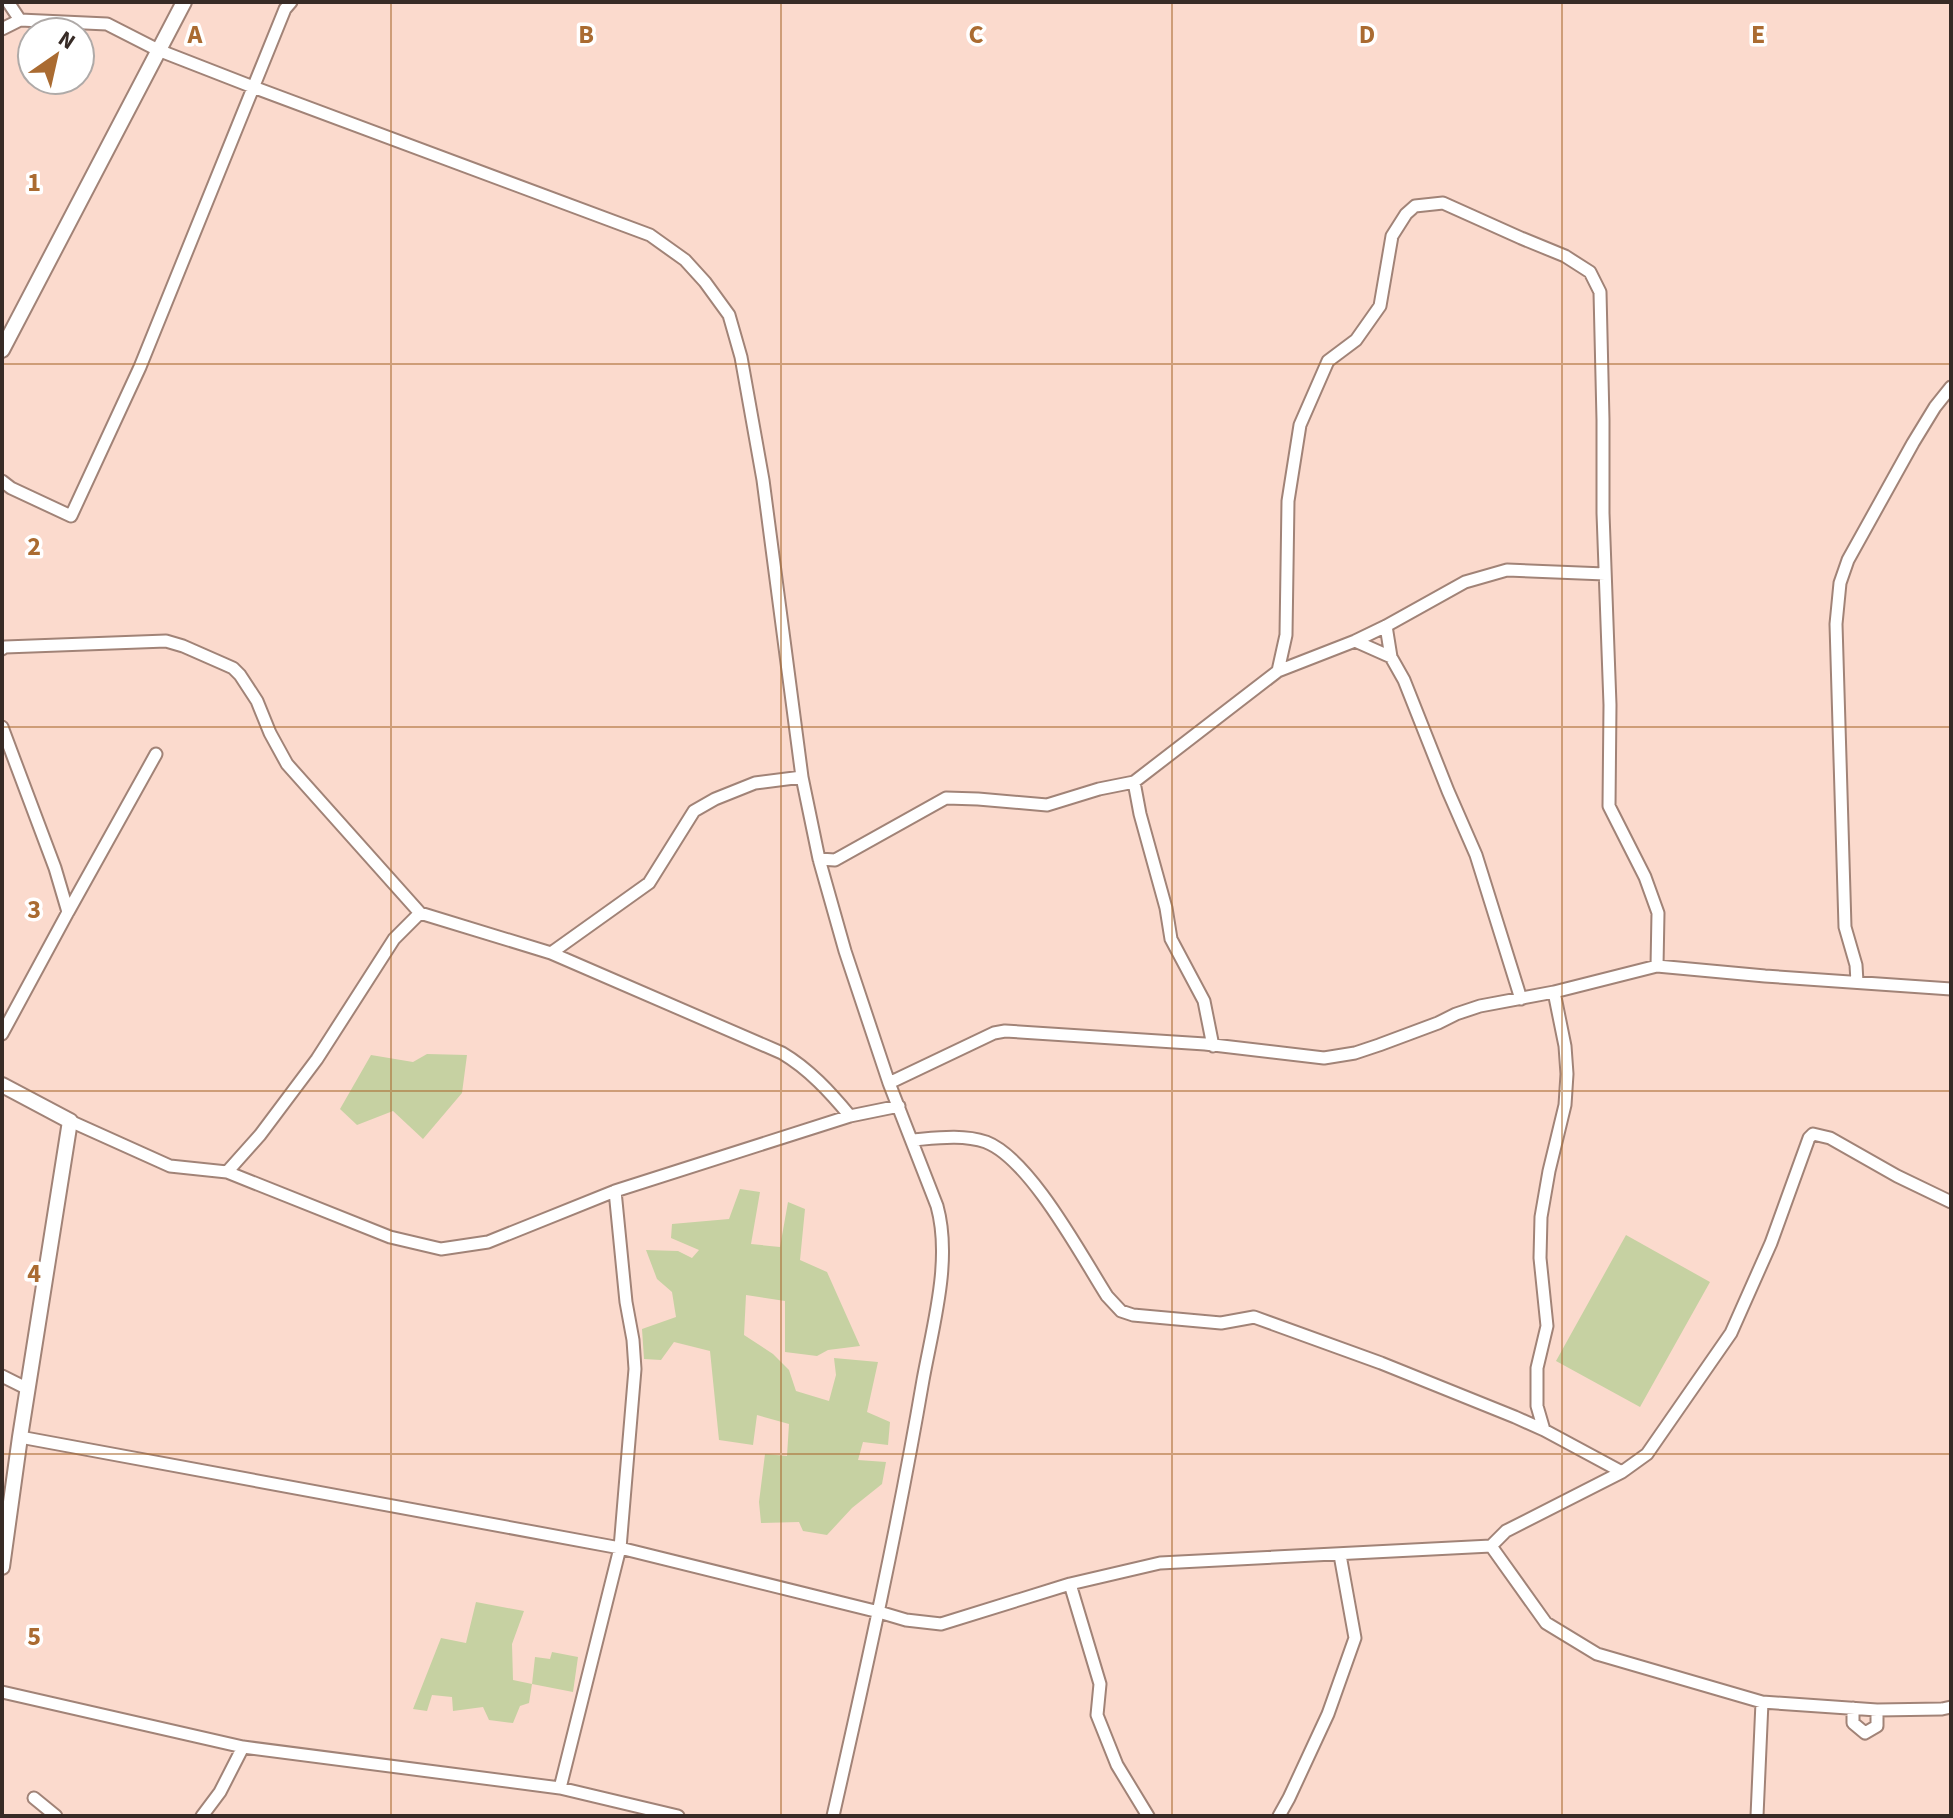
<svg xmlns="http://www.w3.org/2000/svg" width="1953" height="1818" font-family="'Source Sans 3',sans-serif">
	<style>
		.green { fill: #c6d1a2 }
		.lines { fill: none; stroke-linecap: round; stroke-linejoin: round }
		.minor-casing { stroke: #a18377; stroke-width: 15 }
		.tertiary-casing { stroke: #a18377; stroke-width: 18 }
		.minor { stroke: #fff; stroke-width: 11 }
		.tertiary { stroke: #fff; stroke-width: 14 }
		.grid { fill: none; stroke: #aa6b31; stroke-width: 2; stroke-opacity: 0.55 }
		.grid-label { font-size: 26px; text-anchor: middle; font-weight: bold; fill: #aa6b31; stroke: #fff; stroke-width: 7; stroke-linejoin: round; paint-order: stroke }
	</style>
	<rect width="100%" height="100%" fill="#fbdacd"/>
	<!-- green -->
	<path class="green" d="M427,1054L467,1055L462,1093L423,1139L393,1111L357,1125L340,1109L371,1055L413,1062Z
		M740,1189L760,1192L751,1244L780,1247L788,1202L805,1209L800,1260L827,1272L860,1346L828,1350L817,1356L785,1352V1301L746,1295L744,1335L773,1354L789,1370L796,1391L829,1401L836,1375L834,1358L878,1362L867,1412L890,1422L888,1445L863,1442L858,1460L886,1462L882,1484L852,1508L827,1535L803,1531L799,1522L761,1523L759,1502L765,1454L787,1456L789,1424L757,1415L753,1445L719,1440L710,1351L674,1342L661,1360L644,1359L642,1329L676,1317L672,1292L657,1279L646,1250L678,1251L692,1258L699,1250L671,1238L672,1224L729,1219Z
		M1626,1235L1710,1282L1640,1407L1556,1361Z
		M476,1602L524,1611L512,1644L513,1680L532,1684L535,1657L550,1659L552,1652L578,1657L573,1692L532,1684L529,1703L520,1706L513,1723L489,1720L483,1707L453,1711L452,1697L432,1695L427,1711L413,1709L441,1638L466,1643Z"/>
	<g class="lines">
		<defs>
			<path id="minor" d="M8,2L20,20
				M2,29L20,20L107,24L158,50L253,87L650,235L685,260L705,282L729,315L741,357L763,480L802,777L819,859L845,951L889,1083L937,1206C952,1260 933,1325 923,1380C898,1526 866,1671 833,1816
				M2,481L11,488L71,516L140,367L285,9L291,2
				M1386,626L1391,657L1404,680L1448,791L1476,855L1521,999
				M1355,641L1391,657
				M2,649L5,647L166,641L183,646L224,664L233,668L240,675L257,701L270,733L287,764L420,913L551,953L782,1053C809,1069 830,1092 850,1116
				M1278,671L1355,641L1386,626L1465,582L1507,570L1605,574
				M2,727L55,868L68,912L2,1034
				M1134,782L1140,814L1166,908L1171,939L1204,1001L1213,1046
				M819,859L835,860L946,798L978,799L1047,805L1099,789L1134,782L1278,671L1286,635L1288,501L1300,425L1328,361L1356,340L1380,306L1392,236L1406,214L1415,206L1443,203L1521,238L1565,256L1590,272L1600,292L1603,420V513L1610,705L1609,806L1645,877L1658,913L1657,966
				M68,912L156,754
				M551,953L649,883L694,811L715,799L755,783L802,777
				M1857,982L1856,965L1845,927L1836,624L1840,583L1848,560L1913,443L1935,407L1951,387
				M889,1083L994,1033L1005,1031L1205,1044L1324,1058L1355,1053L1379,1045L1438,1023L1456,1014L1480,1006L1554,992L1657,966L1765,976L1951,989
				M70,1121L170,1166L227,1172L390,1237L441,1249L488,1242L615,1191L850,1116L899,1106
				M912,1140C936,1138 963,1134 986,1142C1030,1159 1081,1255 1107,1296L1121,1311L1133,1315L1221,1323L1254,1317L1381,1363L1515,1417L1544,1430L1622,1472
				M227,1172L260,1135L317,1059L394,939L420,913
				M2,1376L28,1389
				M1544,1430L1537,1406V1368L1547,1326L1540,1258L1541,1217L1549,1171L1565,1105L1567,1074L1565,1046L1554,992
				M20,1437L620,1548L879,1612L906,1620L941,1624L1070,1584L1160,1563L1491,1546L1546,1623L1597,1654L1762,1702L1877,1710L1942,1709L1951,1707
				M1491,1546L1506,1531L1622,1472L1647,1454L1731,1333L1771,1243L1809,1138L1813,1134L1830,1138L1897,1176L1951,1202
				M1070,1584L1100,1684L1097,1715L1117,1765L1148,1816
				M2,1692L243,1747L560,1788L678,1816
				M1853,1708V1723L1865,1733L1877,1726V1710
				M560,1788L620,1548L635,1369L633,1340L626,1302L615,1191
				M34,1798L56,1816
				M202,1816L220,1792L243,1747
				M1279,1816L1289,1798L1328,1714L1355,1638L1340,1555
				M1757,1816L1762,1702"/>
			<path id="tertiary" d="M2,350L184,2
				M2,1085L70,1121L20,1437L2,1567"/>
		</defs>
		<!-- minor casing -->
		<use href="#minor" class="minor-casing"/>
		<!-- tertiary casing -->
		<use href="#tertiary" class="tertiary-casing"/>
		<!-- minor -->
		<use href="#minor" class="minor"/>
		<!-- tertiary -->
		<use href="#tertiary" class="tertiary"/>
	</g>
	<!-- grid -->
	<path class="grid" d="M391,2V1816M781,2V1816M1172,2V1816M1562,2V1816M2,364H1951M2,727H1951M2,1091H1951M2,1454H1951"/>
	<g class="grid-label">
		<text x="195" y="43">A</text>
		<text x="586" y="43">B</text>
		<text x="976" y="43">C</text>
		<text x="1367" y="43">D</text>
		<text x="1758" y="43">E</text>
		<text x="34" y="191">1</text>
		<text x="34" y="555">2</text>
		<text x="34" y="918">3</text>
		<text x="34" y="1282">4</text>
		<text x="34" y="1645">5</text>
	</g>
	<!-- border -->
	<rect width="1953" height="1818" fill="none" stroke="#372b26" stroke-width="8"/>
	<!-- north arrow -->
	<g transform="translate(56 56) rotate(34)"><circle r="38" fill="#ffffff" stroke="#afaaa8" stroke-width="2"/>
	<path d="M0-6L14 30L0 20L-14 30Z" fill="#aa6b31"/>
	<text y="-12" font-size="22" font-weight="bold" text-anchor="middle" fill="#372b26">N</text>
	</g>
</svg>
